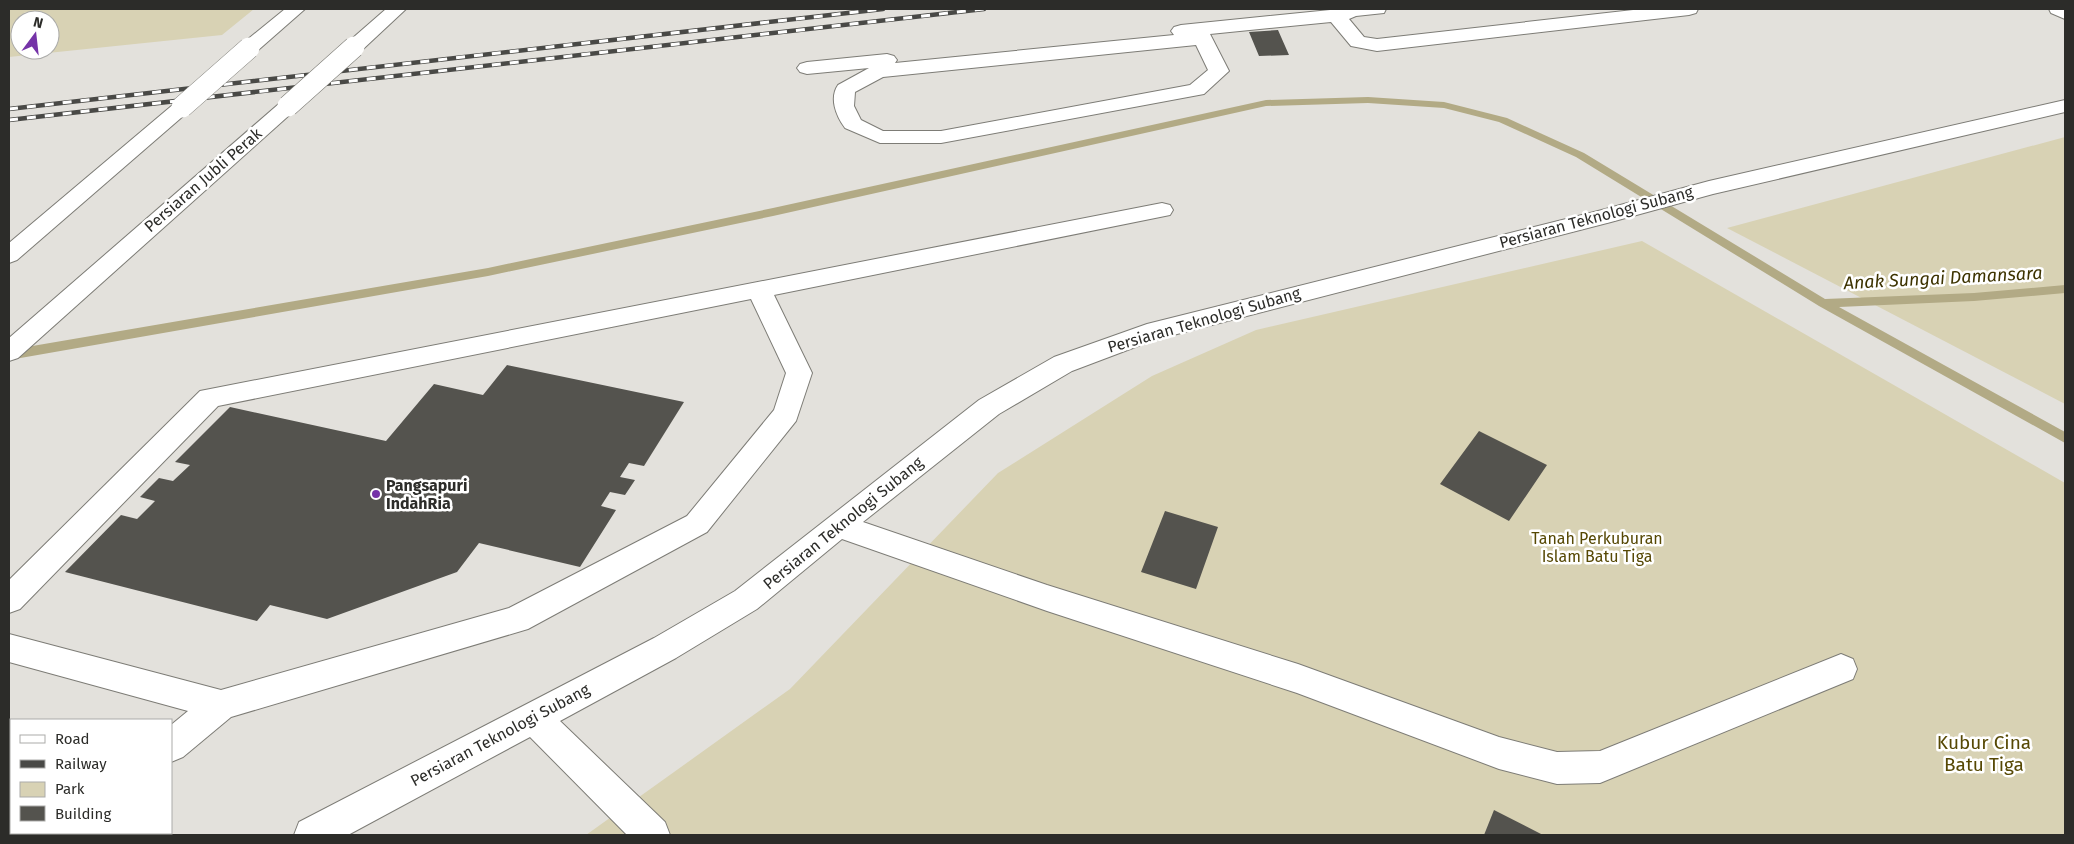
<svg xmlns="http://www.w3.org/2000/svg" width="2074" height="844" font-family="'Fira Sans',sans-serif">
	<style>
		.green { fill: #d8d2b4; fill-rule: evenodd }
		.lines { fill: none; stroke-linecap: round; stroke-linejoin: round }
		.stream { fill: #b2aa85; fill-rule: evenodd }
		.building { fill: #54534e }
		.minor-casing { stroke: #7d7c76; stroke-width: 2 }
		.major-casing { stroke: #7d7c76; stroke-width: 2 }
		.minor { fill: #fff; fill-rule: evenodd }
		.major { fill: #fff; fill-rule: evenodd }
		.rail-casing { stroke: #494946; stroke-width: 4.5 }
		.rail { stroke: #fff; stroke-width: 3; stroke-dasharray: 9; stroke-linecap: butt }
		.major-bridge-casing { stroke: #7d7c76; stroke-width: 22; stroke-linecap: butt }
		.major-bridge { stroke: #fff; stroke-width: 21 }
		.poi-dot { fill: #7533a8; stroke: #fff; stroke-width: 2 }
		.labels { text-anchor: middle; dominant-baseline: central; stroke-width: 5; stroke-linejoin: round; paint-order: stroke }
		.street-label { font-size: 16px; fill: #2c2c29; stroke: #fff }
		.poi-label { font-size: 16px; font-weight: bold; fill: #2c2c29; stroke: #fff; text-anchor: start }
		.park-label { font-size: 16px; fill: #564804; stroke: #fff }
		.water-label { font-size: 18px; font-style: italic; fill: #3d3301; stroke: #fff }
		.near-park-label { font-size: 19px; fill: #564804; stroke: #fff }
	</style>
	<rect width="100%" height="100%" fill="#e3e1dc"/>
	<!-- green -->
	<path class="green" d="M9,9H254L222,35L9,57ZM20,20H50V50H20Z
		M2065,137V404L1727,228Z
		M1642,241L2065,483V835H586L790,689L998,473L1152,376L1256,330Z"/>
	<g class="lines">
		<!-- stream -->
		<path class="stream" d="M1368,97L1444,102L1507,118L1584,153L1825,299L1974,293L2065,285V293L1974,301L1839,307L2065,432V443L1819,306L1576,157L1499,122L1444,108L1368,103L1266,106L773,216L488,276L9,360V350L488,268L773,208L1266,100Z"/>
	</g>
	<!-- building -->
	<path class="building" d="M1278,30L1289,55L1259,56L1249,32Z
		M507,365L684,402L644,466L629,463L620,477L635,480L625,495L610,492L601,506L616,510L580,567L479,543L457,572L327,619L270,605L257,621L65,572L121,515L137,519L155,501L140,497L159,478L173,481L190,465L175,462L230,407L386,441L434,384L483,395Z
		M1479,431L1547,465L1509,521L1440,484Z
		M1165,511L1218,527L1196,589L1141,572Z
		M1494,810L1543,835H1484Z"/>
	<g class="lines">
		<defs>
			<path id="minor" d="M1340,9H1386L1384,13L1356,16L1349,19L1364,37L1377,39L1642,9H1698L1696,13L1689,15L1377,51L1351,46L1331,22L1210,34L1229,71L1204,94L941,143H880L845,128C836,116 829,98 838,85L869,68L807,74L800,72L797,68L800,64L807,62L887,54L894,56L897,60L895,63L1174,35L1171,31L1174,27L1181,25ZM1196,45L1208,70L1190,85L941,131H883L861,120L854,106L855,92L883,77Z
				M2049,9H2065V19L2051,13Z
				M2065,100V112L1713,194L1611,222L1154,340L1072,371L999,414L863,522L1047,585L1298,664L1499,737L1557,752L1600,751L1841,654L1853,659L1857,669L1853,679L1600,783L1557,784L1499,769L1297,693L1047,611L842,539L757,609L676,658L560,721L665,822L670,835H627L530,737L348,835H294L299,822L654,638L735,591L979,400L1054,357L1147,324L1598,211L1709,181Z
				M1162,203L1170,205L1173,210L1170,215L774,295L812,373L796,421L707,532L528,629L231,717L183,757L171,762V725L188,711L9,662V634L221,690L509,608L687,516L774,410L786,373L751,299L218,406L20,609L9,613V580L200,391Z
				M9,789H11V823H9Z
				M43,833H81L80,835H42Z"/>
			<path id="major" d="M285,9H305L256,52L249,54L242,52L239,48L242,44Z
				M386,9H406L361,51L354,53L347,51L344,47L347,43Z
				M288,100L295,102L298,106L295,110L18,358L9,361V338L281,102Z
				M182,101L189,103L192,107L189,111L17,260L9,263V243L175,103Z"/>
		</defs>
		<!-- minor casing -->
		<use href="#minor" class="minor-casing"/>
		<!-- major casing -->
		<use href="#major" class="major-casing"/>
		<!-- minor -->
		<use href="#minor" class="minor"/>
		<!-- major -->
		<use href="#major" class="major"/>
		<defs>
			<path id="rail" d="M9,109L883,9
				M9,120L984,9"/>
		</defs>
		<!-- rail casing -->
		<use href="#rail" class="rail-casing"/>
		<!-- rail -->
		<use href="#rail" class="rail"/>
		<defs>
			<path id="major-bridge" d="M288,106L354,47
				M182,107L249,48"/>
		</defs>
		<!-- major-bridge casing -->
		<use href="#major-bridge" class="major-bridge-casing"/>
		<!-- major-bridge -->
		<use href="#major-bridge" class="major-bridge"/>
	</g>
	<!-- markers -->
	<circle class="poi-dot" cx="376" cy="494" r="5"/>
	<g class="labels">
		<!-- street labels -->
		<g class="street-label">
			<text transform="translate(203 180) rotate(-41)">Persiaran Jubli Perak</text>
			<text transform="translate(1596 217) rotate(-15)">Persiaran Teknologi Subang</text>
			<text transform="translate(1204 320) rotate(-16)">Persiaran Teknologi Subang</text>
			<text transform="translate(843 523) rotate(-39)">Persiaran Teknologi Subang</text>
			<text transform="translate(500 735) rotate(-28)">Persiaran Teknologi Subang</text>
		</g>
		<!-- poi labels -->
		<g class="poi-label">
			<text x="386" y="485">Pangsapuri<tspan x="386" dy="18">IndahRia</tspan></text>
		</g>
		<!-- park labels -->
		<g class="park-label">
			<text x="1597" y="538">Tanah Perkuburan<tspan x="1597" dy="18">Islam Batu Tiga</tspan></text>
		</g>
		<!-- water labels -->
		<g class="water-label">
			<text transform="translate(1943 278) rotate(-3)">Anak Sungai Damansara</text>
		</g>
		<!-- near-park labels -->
		<g class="near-park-label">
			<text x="1984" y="742">Kubur Cina<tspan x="1984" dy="22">Batu Tiga</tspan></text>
		</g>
	</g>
	<!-- border -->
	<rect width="2074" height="844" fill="none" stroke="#2c2c29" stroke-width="20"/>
	<!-- legend -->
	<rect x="10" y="719" width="162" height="115" fill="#ffffff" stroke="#ababa9"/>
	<rect x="20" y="735" width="25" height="8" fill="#ffffff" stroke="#ababa9"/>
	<text x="55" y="744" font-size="15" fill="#2c2c29">Road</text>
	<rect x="20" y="760" width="25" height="8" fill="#494946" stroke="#ababa9"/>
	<text x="55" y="769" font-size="15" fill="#2c2c29">Railway</text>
	<rect x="20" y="782" width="25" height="15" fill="#d8d2b4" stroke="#ababa9"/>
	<text x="55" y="794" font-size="15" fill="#2c2c29">Park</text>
	<rect x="20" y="806" width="25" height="15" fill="#54534e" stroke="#ababa9"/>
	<text x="55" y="819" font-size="15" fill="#2c2c29">Building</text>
	<!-- north arrow -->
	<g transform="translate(35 35) rotate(15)"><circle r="24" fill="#ffffff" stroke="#ababa9"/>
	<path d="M0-4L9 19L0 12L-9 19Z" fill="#7533a8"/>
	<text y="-8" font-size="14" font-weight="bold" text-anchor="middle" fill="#2c2c29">N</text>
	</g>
</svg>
